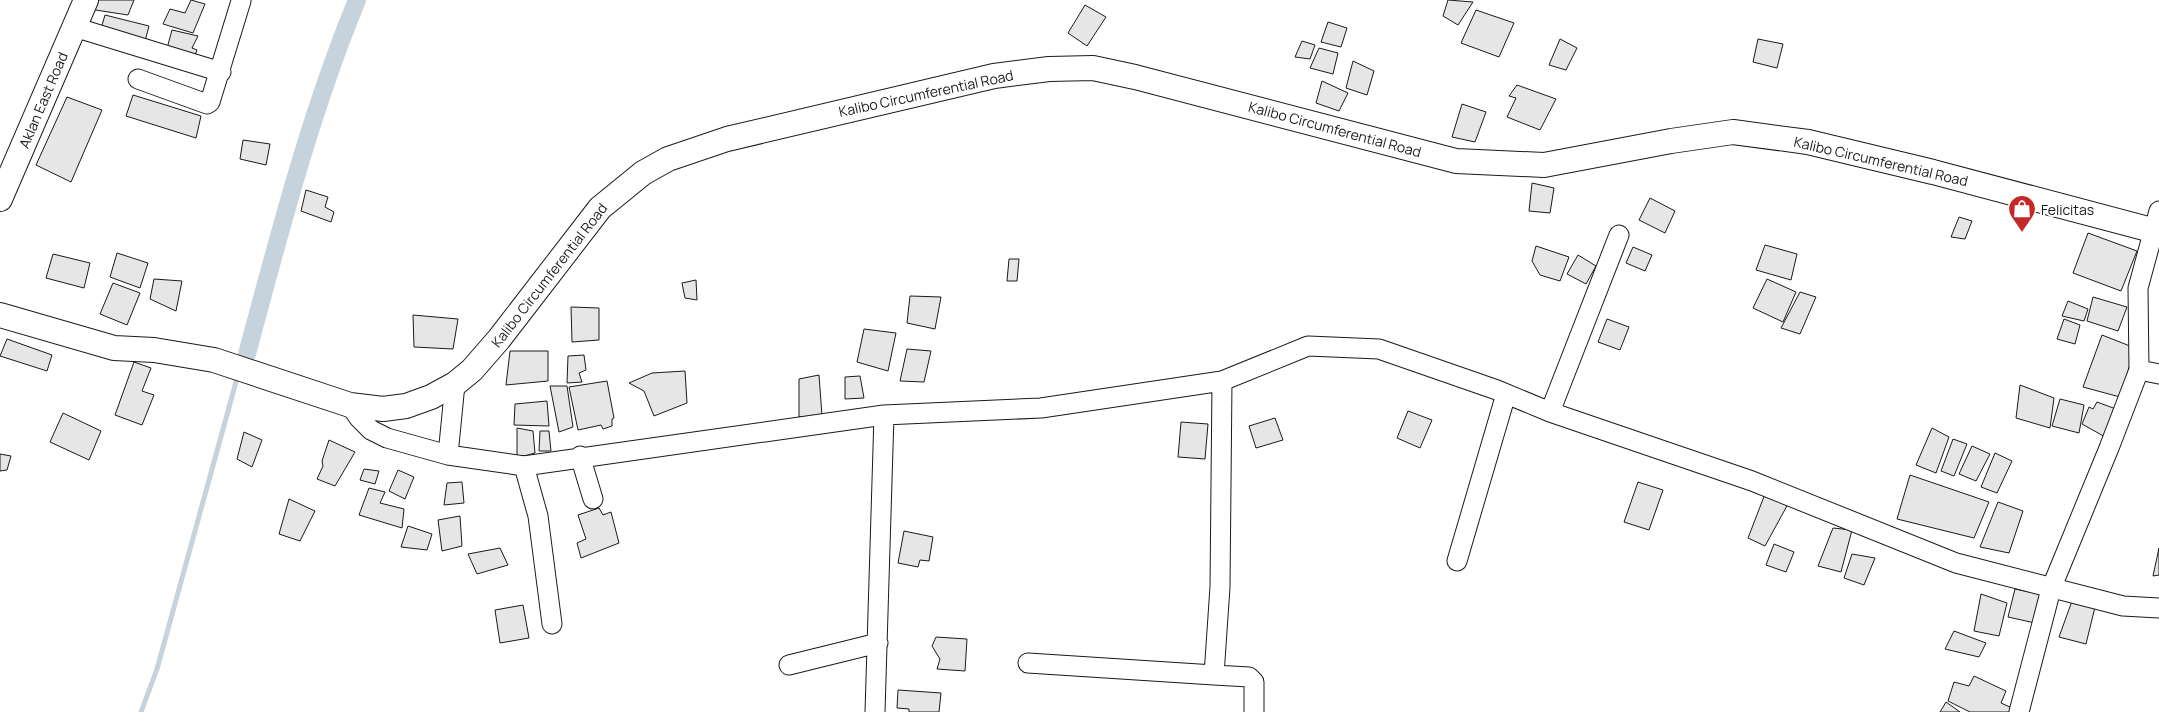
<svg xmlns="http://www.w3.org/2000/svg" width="2159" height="712" font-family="Manrope,sans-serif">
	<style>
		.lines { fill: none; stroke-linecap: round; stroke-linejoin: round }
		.stream { stroke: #c6d2dc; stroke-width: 5 }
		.canal { stroke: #c6d2dc; stroke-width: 18 }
		.building { fill: #e6e6e6; stroke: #1a1a1a }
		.minor-casing { stroke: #1a1a1a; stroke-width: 21 }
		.major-casing { stroke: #1a1a1a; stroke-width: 26 }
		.minor { stroke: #fff; stroke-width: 19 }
		.major { stroke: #fff; stroke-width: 24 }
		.labels { text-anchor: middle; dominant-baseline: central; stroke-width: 4; stroke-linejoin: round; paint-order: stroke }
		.street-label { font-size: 14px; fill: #1a1a1a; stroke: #fff }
		.poi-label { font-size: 14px; fill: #1a1a1a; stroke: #fff; text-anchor: start }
	</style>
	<rect width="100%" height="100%" fill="#fff"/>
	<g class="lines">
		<!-- stream -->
		<path class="stream" d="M141,712L157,669L236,382"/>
		<!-- canal -->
		<path class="canal" d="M247,354C279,235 310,114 357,0"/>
	</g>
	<!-- building -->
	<path class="building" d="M94,0H134L128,15L89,9Z
		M191,0L205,4L193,33L163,24L170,9L185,13Z
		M1448,0L1473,2L1458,25L1443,16Z
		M1085,5L1106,17L1087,46L1068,33Z
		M1476,10L1514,23L1499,57L1461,43Z
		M105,15L149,26L144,45L100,32Z
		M1328,22L1347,28L1341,47L1321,42Z
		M172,30L198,36L192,48L197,50L193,61L166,52Z
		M1560,39L1577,48L1566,70L1549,65Z
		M1758,39L1783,44L1777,68L1753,62Z
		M1302,41L1315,45L1310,59L1295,57Z
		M1319,48L1338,53L1333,74L1310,68Z
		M1353,61L1374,71L1367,95L1346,88Z
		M1322,81L1348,93L1339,111L1316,103Z
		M1517,85L1556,99L1540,130L1507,117L1516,98L1509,96Z
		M133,95L201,116L196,138L126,116Z
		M67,97L102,110L71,182L36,165Z
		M1462,104L1486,112L1475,142L1452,137Z
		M243,140L270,144L266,165L240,159Z
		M1532,183L1554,188L1550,213L1529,211Z
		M306,190L328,197L325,207L334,212L331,222L301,211Z
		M1650,198L1675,211L1665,233L1639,220Z
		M1959,217L1972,221L1965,239L1951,237Z
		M2088,233L2137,251L2121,291L2073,273Z
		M1765,245L1797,254L1791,280L1756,270Z
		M1536,246L1569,257L1560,281L1540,275L1532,261Z
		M1633,247L1652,255L1645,271L1626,263Z
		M117,253L148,263L140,288L110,277Z
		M53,254L90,263L84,288L46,278Z
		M1578,255L1596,266L1586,284L1567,274Z
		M1009,259H1019L1017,281H1007Z
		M154,279L182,281L176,311L150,299Z
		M1767,279L1796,292L1783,322L1753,308Z
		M696,280L697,300L685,298L682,283Z
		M113,283L140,293L127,325L100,314Z
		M1800,292L1816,297L1800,334L1781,328Z
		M910,296L941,297L935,329L907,323Z
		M2093,297L2127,307L2118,331L2087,321Z
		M2068,301L2088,309L2084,321L2062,316Z
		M571,307L599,308V340L572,342Z
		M413,315L458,319L453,349L414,347Z
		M1607,319L1629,327L1620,350L1598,342Z
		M2064,319L2080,325L2075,344L2057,339Z
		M864,329L896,333L888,371L857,362Z
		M2102,335L2135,348L2120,397L2083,387Z
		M7,339L52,355L47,371L0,356Z
		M907,349L931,351L924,382L900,381Z
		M510,351H548V381L506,385Z
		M584,355L586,370L579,373L582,382L567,383L568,356Z
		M134,362L151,368L142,391L154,395L142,425L115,415Z
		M685,371L687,403L654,416L644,391L629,383L652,373Z
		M819,375L822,416L799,417V379Z
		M860,376L864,398L845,399V377Z
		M607,381L614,418L612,419V426L603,429L601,425L578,430L569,387Z
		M2020,385L2054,398L2050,428L2016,418Z
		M550,386H567L573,427L559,432Z
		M2060,399L2084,405L2079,433L2052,426Z
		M547,401L549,426L514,425L515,404Z
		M2097,402L2116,409L2107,438L2082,424L2089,407L2093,409Z
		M1408,411L1432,420L1420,448L1397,438Z
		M63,413L101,431L89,460L50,442Z
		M1275,418L1283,440L1256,448L1249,426Z
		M1181,422L1208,424L1205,459L1178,457Z
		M517,428L533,431L535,453L517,458Z
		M1932,428L1949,437L1936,473L1916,465Z
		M540,431H549L551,451H539Z
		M244,432L262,440L252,467L237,459Z
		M1953,439L1967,444L1954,476L1941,471Z
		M329,440L355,452L335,486L317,479L323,466L322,461Z
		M1972,446L1990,454L1976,481L1959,474Z
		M1995,453L2012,461L1997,493L1981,487Z
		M0,454L11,456L7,470L0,471Z
		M364,469L379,471L375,484L360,480Z
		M398,470L414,477L405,499L389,491Z
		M1910,475L1989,502L1974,538L1897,519Z
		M462,482L464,503L444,505L447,483Z
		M1638,482L1663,490L1649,530L1624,522Z
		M369,488L385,492L380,503L404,509L402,528L359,515Z
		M1765,494L1788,504L1765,546L1748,538Z
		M289,499L315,511L300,541L279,534Z
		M1998,502L2023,511L2009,553L1980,547Z
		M599,508L603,515L611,512L619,543L581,558L577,543L586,539L578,515Z
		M460,516L462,546L442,551L438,520Z
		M408,526L432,534L427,550L401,547Z
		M1833,528L1852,530L1841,572L1818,566Z
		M904,531L933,537L929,561L920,560L918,567L898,563Z
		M1774,544L1794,552L1786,572L1766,565Z
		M500,548L508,565L477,574L468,554Z
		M2159,548V575L2153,576Z
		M1852,554L1875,558L1864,585L1844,578Z
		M2015,589L2044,595L2035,623L2008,617Z
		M1981,594L2007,603L1999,636L1974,631Z
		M2072,601L2095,607L2086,644L2059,637Z
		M523,605L529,638L500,643L495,610Z
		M1954,631L1986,643L1979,657L1945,649Z
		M936,637L967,639L965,671L937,669L940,659L932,646Z
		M1974,676L2006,691L2001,703L2012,708L2011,712H1970L1948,701L1954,682L1969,686Z
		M898,690L941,693L939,712H909V709L897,708Z
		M1946,702L1960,712H1940Z"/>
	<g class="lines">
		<defs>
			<path id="minor" d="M74,27L221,72
				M138,79L207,104L210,102L241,1
				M2139,370L2159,374
				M1222,381L1220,587L1214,675L1249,677L1254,682V712
				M350,405L359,418L371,430L387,438L448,455L524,466L884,415L1041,408L1222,381L1308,346L1379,349L1497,390L1550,412L1752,481L1956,563L2123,606L2159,608
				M1550,412L1619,235
				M448,455L455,384
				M580,456L593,499
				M524,466L538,516L552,624
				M1457,561L1506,394
				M1028,663L1214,675
				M789,665L878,643
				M875,712L884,415
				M2019,712L2051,589L2109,448L2139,370L2138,288L2159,211"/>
			<path id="major" d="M0,199L86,0
				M0,315L114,348L154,350L214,360L350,405L383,409L406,406L431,397L455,384L472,370L499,339L600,208L643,173L668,159L727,139L994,76L1049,69L1093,68L1135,77L1456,161L1544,165L1671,141L1733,132L1808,142L1933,172L2159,232"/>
		</defs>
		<!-- minor casing -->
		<use href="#minor" class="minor-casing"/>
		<!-- major casing -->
		<use href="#major" class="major-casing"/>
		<!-- minor -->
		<use href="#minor" class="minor"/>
		<!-- major -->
		<use href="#major" class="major"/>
	</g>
	<!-- icons -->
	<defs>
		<symbol id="shop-pin" viewBox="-11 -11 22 30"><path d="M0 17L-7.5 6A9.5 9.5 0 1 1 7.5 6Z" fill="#c62828" stroke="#fff"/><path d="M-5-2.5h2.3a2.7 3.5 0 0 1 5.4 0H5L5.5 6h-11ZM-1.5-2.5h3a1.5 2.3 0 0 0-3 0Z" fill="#fff"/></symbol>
	</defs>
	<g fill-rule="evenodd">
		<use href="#shop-pin" x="2006" y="193" width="32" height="43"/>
	</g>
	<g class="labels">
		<!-- street labels -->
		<g class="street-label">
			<text transform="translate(926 93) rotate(-12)">Kalibo Circumferential Road</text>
			<text transform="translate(43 100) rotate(-67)">Aklan East Road</text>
			<text transform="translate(1335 129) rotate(15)">Kalibo Circumferential Road</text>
			<text transform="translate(1881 161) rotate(13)">Kalibo Circumferential Road</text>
			<text transform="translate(549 275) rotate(-52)">Kalibo Circumferential Road</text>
		</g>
		<!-- poi labels -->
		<g class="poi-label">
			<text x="2041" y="209">Felicitas</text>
		</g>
	</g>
</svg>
